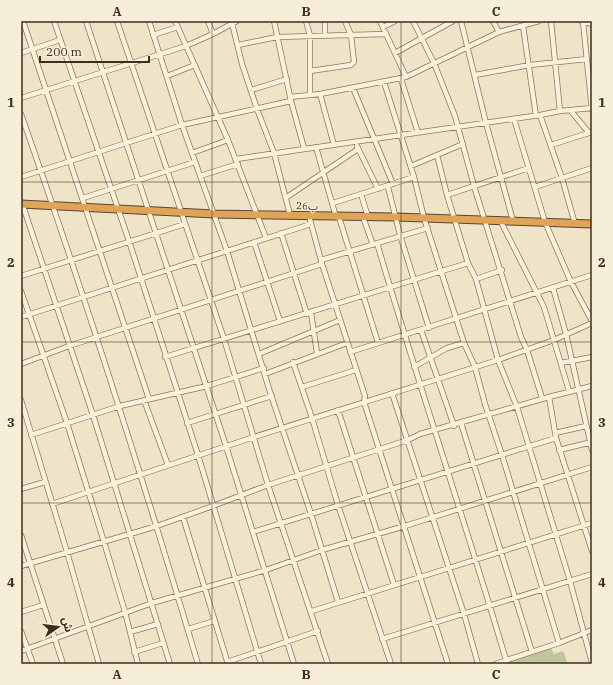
<svg xmlns="http://www.w3.org/2000/svg" width="613" height="685" font-family="'IBM Plex Serif','Noto Sans Arabic',serif">
	<style>
		.cemetery { fill: #bfc49a }
		.lines { fill: none; stroke-linecap: round; stroke-linejoin: round }
		.minor-casing { stroke: #8d765c; stroke-width: 6 }
		.highway-casing { stroke: #5b4430; stroke-width: 9 }
		.minor { stroke: #faf1dc; stroke-width: 4.5 }
		.highway { stroke: #e0a458; stroke-width: 7 }
		.grid { fill: none; stroke: #3d2e20; stroke-width: 1; stroke-opacity: 0.55 }
		.labels { text-anchor: middle; dominant-baseline: central; stroke-width: 3; stroke-linejoin: round; paint-order: stroke }
		.street-label { font-size: 10px; fill: #3d2e20; stroke: #f7eed8 }
		.neatline { fill: none; stroke: #3d2e20; stroke-width: 1.5 }
		.grid-label { font-size: 13px; text-anchor: middle; font-weight: bold; fill: #3d2e20 }
	</style>
	<rect width="100%" height="100%" fill="#f0e4c8"/>
	<!-- cemetery -->
	<path class="cemetery" d="M551,648L554,654L563,651L568,664H507Z"/>
	<g class="lines">
		<defs>
			<path id="minor" d="M23,21L149,399
				M54,21L129,241L198,455L261,664
				M86,21L226,446L294,664
				M117,21L224,339L268,485L328,664
				M149,21L182,125L227,251L270,392L311,514L338,602
				M175,21L228,140L266,238
				M208,21L213,34
				M274,21L291,101L304,148
				M306,21L310,36V95
				M325,21V35
				M380,21L406,77
				M413,21L434,63L455,116L474,186L521,337L527,350L542,398
				M461,21L486,123L513,221
				M493,21L499,32
				M551,21L560,111
				M581,21L592,24
				M583,22L592,110
				M232,23L242,64L257,109L274,153L290,215
				M523,26L536,116
				M383,27L395,21
				M153,35L178,27
				M238,45L277,37L386,34
				M21,53L60,40
				M395,53L453,21
				M310,71L351,65L354,62L351,35L345,21
				M475,75L530,65L587,59
				M167,76L195,65
				M401,79L418,133
				M384,82L414,177L424,218L464,343L475,367L485,404L502,455L559,643
				M353,88L393,184
				M251,90L287,79
				M320,94L334,145
				M290,97L320,94L406,77L499,32L539,21
				M21,98L186,46L213,34L237,21
				M571,111L589,133
				M21,114C85,296 143,479 198,664
				M540,115L562,178L575,224
				M514,119L545,222L571,282L592,321
				M551,145L592,132
				M357,146L378,189
				M316,147L336,217
				M192,153L228,140
				M437,155L447,195L468,263L476,279L498,360L517,407L570,581L592,663
				M236,159L540,115L560,111L592,108
				M411,166L463,144
				M200,176L238,164
				M21,177L182,125L291,101
				M388,187L400,235L429,328
				M535,187L592,168
				M361,194L368,217
				M447,195L529,168
				M287,197L358,149
				M83,198L195,162
				M22,203L93,415L170,664
				M333,203L414,177
				M309,216L322,264L365,396L364,402L448,664
				M339,217L378,343
				M363,217L373,245
				M500,220L544,307L569,391
				M281,233L307,314
				M254,242L280,321
				M377,243C418,383 465,521 506,660
				M321,260L428,228
				M21,276L185,224
				M476,279L502,270
				M553,288L566,334L592,450
				M21,291L67,423L104,542L125,612L138,664
				M311,313L317,353
				M21,317L311,224
				M421,330L454,426
				M350,352L592,275
				M259,354L340,320
				M165,357L468,263
				M293,362L312,418L338,505L391,664
				M561,363L592,357
				M21,364L69,346L322,264
				M414,367L447,348L464,343
				M265,374L347,343
				M302,387L356,370
				M392,393L464,614L478,664
				M549,397L556,438L592,551
				M21,400L67,552L99,664
				M144,400L168,465
				M338,410L394,585
				M187,423L272,396
				M461,423L532,652
				M555,433L586,426
				M31,435L120,406L207,386L264,368
				M559,450L592,442
				M21,489L45,482
				M52,504L254,437L498,360L554,340L592,323
				M183,517L228,664
				M253,532L556,438
				M21,535L63,664
				M21,566L157,526L213,506L268,485L408,440L420,434L549,397L592,386
				M312,611L592,523
				M21,612L43,605
				M188,629L214,621
				M21,631L33,664
				M130,632L158,624
				M382,639L592,574
				M21,651L152,603L266,570L322,550L405,526L592,467
				M134,652L163,643
				M227,662L318,631
				M495,664L559,643L592,630"/>
			<path id="highway" d="M21,204L214,214L396,217L592,224"/>
		</defs>
		<!-- minor casing -->
		<use href="#minor" class="minor-casing"/>
		<!-- highway casing -->
		<use href="#highway" class="highway-casing"/>
		<!-- minor -->
		<use href="#minor" class="minor"/>
		<!-- highway -->
		<use href="#highway" class="highway"/>
	</g>
	<!-- grid -->
	<path class="grid" d="M212,21V664M401,21V664M21,182H592M21,342H592M21,503H592"/>
	<g class="labels">
		<!-- street labels -->
		<g class="street-label">
			<text transform="translate(307 206) rotate(2)">26ب</text>
		</g>
	</g>
	<!-- border -->
	<rect width="613" height="685" fill="none" stroke="#f7eed8" stroke-width="44"/>
	<!-- north arrow -->
	<g transform="translate(58 627) rotate(76)" stroke="#f7eed8" stroke-width="3" paint-order="stroke">
	<path d="M0-3L7 15L0 10L-7 15Z" fill="#3d2e20"/>
	<text y="-6" font-size="11" font-weight="bold" text-anchor="middle" fill="#3d2e20">ش</text>
	</g>
	<!-- scale -->
	<path d="M40 56v6h109v-6" fill="none" stroke="#3d2e20" stroke-width="2"/>
	<text x="46" y="56" font-size="12" fill="#3d2e20" stroke="#f7eed8" stroke-width="3" paint-order="stroke">200 m</text>
	<rect x="22" y="22" width="569" height="641" class="neatline"/>
	<g class="grid-label">
		<text x="117" y="16">A</text>
		<text x="306" y="16">B</text>
		<text x="496" y="16">C</text>
		<text x="11" y="107">1</text>
		<text x="602" y="107">1</text>
		<text x="11" y="267">2</text>
		<text x="602" y="267">2</text>
		<text x="11" y="427">3</text>
		<text x="602" y="427">3</text>
		<text x="11" y="587">4</text>
		<text x="602" y="587">4</text>
		<text x="117" y="679">A</text>
		<text x="306" y="679">B</text>
		<text x="496" y="679">C</text>
	</g>
</svg>
